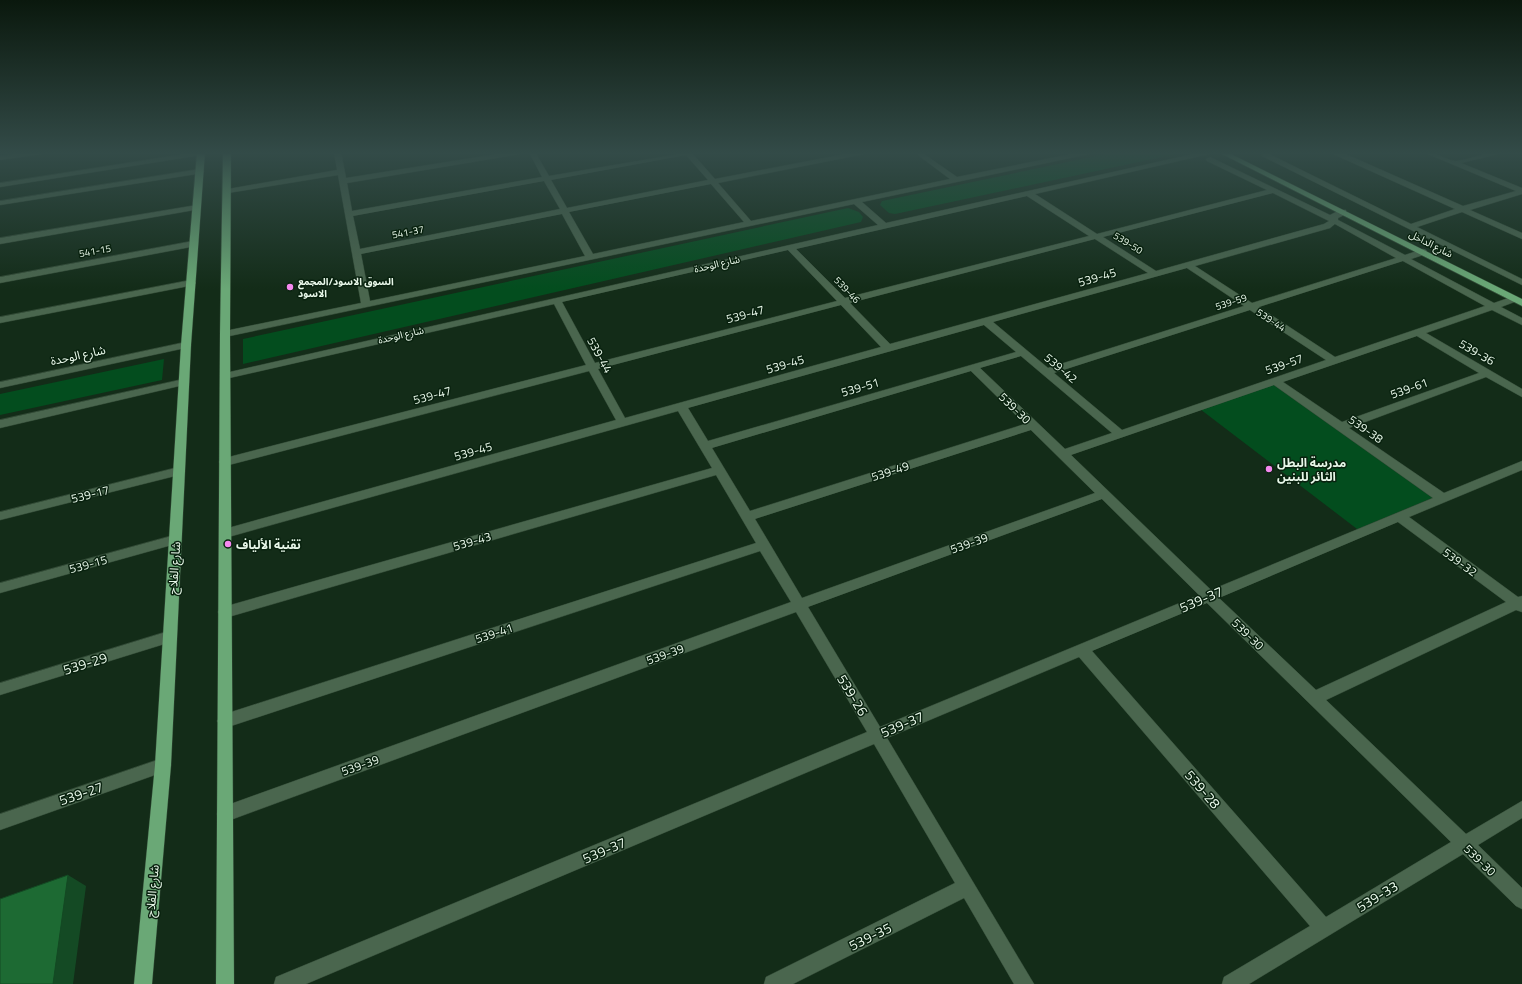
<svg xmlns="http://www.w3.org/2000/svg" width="1522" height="984" font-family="'Titillium Web','Noto Sans Arabic',sans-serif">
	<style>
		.green { fill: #034d1e }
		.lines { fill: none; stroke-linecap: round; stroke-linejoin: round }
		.minor-casing { stroke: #314935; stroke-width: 1 }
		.major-casing { stroke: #314935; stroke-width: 1 }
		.minor { fill: #4a664e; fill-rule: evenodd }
		.major { fill: #6aa876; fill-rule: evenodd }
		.shaded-wall { fill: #144a24 }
		.building { fill: #1d6a33; stroke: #144a24 }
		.poi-dot { fill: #f589ef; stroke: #09220f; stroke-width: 1.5 }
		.labels { text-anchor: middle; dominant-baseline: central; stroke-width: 3; stroke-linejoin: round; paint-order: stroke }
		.far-street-label { font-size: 10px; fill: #e9f8ea; stroke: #09220f }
		.far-poi-label { font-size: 10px; font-weight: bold; fill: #e9f8ea; stroke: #09220f; text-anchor: start }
		.street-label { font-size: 12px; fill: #e9f8ea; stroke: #09220f }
		.poi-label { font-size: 12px; font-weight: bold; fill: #e9f8ea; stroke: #09220f; text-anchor: start }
		.near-street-label { font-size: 14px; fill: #e9f8ea; stroke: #09220f }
	</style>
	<rect width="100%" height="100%" fill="#132c18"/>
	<!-- green -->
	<path class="green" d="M1115,152H1185L895,214L889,213L880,205L882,201Z
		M848,208L859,212L863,217L861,222L243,364V339Z
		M164,359L162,380L0,415V394Z
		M1275,381L1442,498L1361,532L1196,406Z"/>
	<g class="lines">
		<defs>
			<path id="minor" d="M30,152H46L42,154L0,160V156Z
				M197,152H204L205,153L201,155L0,187V183Z
				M334,152H341L346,178L510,152H524L520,154L347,183L352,211L542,177L529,152H535L549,176L691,152L715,179L855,152H868L864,154L718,183L751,221L950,179L914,152H921L957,177L1081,152H1093L1089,154L862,202L886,223L1202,152H1212L1209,154L1035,194L1097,234L1267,190L1207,161L1206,159L1210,157L1330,215L1340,210H1346V214L1338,218V220L1405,255L1423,249L1426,250L1427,252L1426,254L1411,259L1494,303L1514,296L1517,297L1519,299L1517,301L1501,307L1522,318V325L1492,310L1426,333L1522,389V397L1486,377L1349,428L1444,493L1522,461V470L1409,517L1518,597L1522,596V612L1516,610L1326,700L1466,834L1522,801V818L1478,845L1522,888V909L1516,906L1463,854L1249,984H1222L1224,977L1310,926L1079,657L887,738L1034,984H1014L964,898L793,984H764L766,977L955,883L874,744L306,984H274L276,977L867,732L796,612L225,822L219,820L217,814L219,808L225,806L791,602L760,551L225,728L220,726L217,721L220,716L225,714L756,543L716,475L225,618L220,616L218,612L220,608L712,468L678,411L225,538L221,536L219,533L221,530L616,420L589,371L225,466L221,465L219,462L221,459L225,458L586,365L554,304L225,379L220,376L221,374L878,225L854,204L225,337L222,336L220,334L225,331L361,303L338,175L228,193L224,191L228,189L337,170ZM686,155L708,180L567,208L551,180ZM544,181L560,209L360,249L353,216ZM711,184L744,222L593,254L569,212ZM1273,193L1329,221L1324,224L1156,271L1103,237ZM1027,196L1089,236L845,298L796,249ZM562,214L585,256L370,301L361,254ZM1335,224L1396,258L1252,303L1195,266L1330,228ZM1095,239L1148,273L890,344L850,303ZM788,250L837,301L595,363L562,302ZM1403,261L1485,306L1335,357L1259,307ZM1187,268L1244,306L1048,368L993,322ZM841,305L881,347L625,418L598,369ZM1250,310L1326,360L1122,430L1054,373ZM984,325L1016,352L708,441L688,408ZM1417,336L1479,373L1342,422L1283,382ZM1021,356L1112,433L1065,449L980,368ZM971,371L1025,424L750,511L712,448ZM1274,385L1433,498L1211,590L1071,455ZM1031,430L1095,493L802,598L755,519ZM1102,499L1199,595L880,727L808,607ZM1398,522L1506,602L1316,690L1219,598ZM1207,603L1451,842L1326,917L1092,651Z
				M1333,152H1341L1463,206L1516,191L1423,152C1436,150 1445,161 1456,161C1470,160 1483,152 1498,152V154L1461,163L1522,188V194L1470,210L1522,233V239L1462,212L1417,227L1522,279V285L1262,156L1263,154H1269L1411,224L1455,209L1333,154Z
				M200,169L204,171L203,173L0,205V201Z
				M197,205H200V209L0,244V238Z
				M193,241L196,242L197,244L196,246L0,283V277Z
				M191,280L194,281L196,283L194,285L0,323V317Z
				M186,342L190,343L191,345L190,347L0,388V382Z
				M184,379L188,380L189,382L188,384L0,428V420Z
				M179,467L183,468L185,471L183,474L0,520V512Z
				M175,535L179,537L181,540L179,543L0,593V583Z
				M169,631L174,633L176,637L174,641L0,695V683Z
				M163,758L169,760L171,765L169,770L0,830V814Z"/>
			<path id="major" d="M197,152H205L191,345L171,765L152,984H134L155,765L181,345Z
				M223,152H231L230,334L234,984H216L220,334Z
				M1218,152H1227L1522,299V306Z"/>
		</defs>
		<!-- minor casing -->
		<use href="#minor" class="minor-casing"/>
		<!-- major casing -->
		<use href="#major" class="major-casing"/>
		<!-- minor -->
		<use href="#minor" class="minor"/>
		<!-- major -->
		<use href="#major" class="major"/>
	</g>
	<!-- shaded-wall -->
	<path class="shaded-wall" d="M68,875L86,886L73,984H53Z"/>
	<!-- building -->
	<path class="building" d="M68,875L53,984H0V899Z"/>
	<!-- sky -->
	<linearGradient id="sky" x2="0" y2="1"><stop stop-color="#0a180d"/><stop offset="0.53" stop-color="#334b48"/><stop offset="1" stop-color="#334b48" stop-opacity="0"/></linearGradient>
	<rect width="1522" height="289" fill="url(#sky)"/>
	<!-- markers -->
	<g class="poi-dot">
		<circle cx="290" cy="287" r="4"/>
		<circle cx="1269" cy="469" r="4"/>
		<circle cx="228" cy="544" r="4"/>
	</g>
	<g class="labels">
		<!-- far-street labels -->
		<g class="far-street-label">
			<text transform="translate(408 232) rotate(-11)">541-37</text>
			<text transform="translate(1128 243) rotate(32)">539-50</text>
			<text transform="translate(1431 244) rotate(27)">شارع الداخل</text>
			<text transform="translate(95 251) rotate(-10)">541-15</text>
			<text transform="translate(717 264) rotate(-13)">شارع الوحدة</text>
			<text transform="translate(847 290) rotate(46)">539-46</text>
			<text transform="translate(1231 302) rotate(-18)">539-59</text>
			<text transform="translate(1271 320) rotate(33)">539-44</text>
			<text transform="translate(401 335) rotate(-13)">شارع الوحدة</text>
		</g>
		<!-- far-poi labels -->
		<g class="far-poi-label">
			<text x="298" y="281">السوق الاسود/المجمع<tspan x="298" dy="12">الاسود</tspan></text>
		</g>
		<!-- street labels -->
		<g class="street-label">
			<text transform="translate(1097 277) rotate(-16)">539-45</text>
			<text transform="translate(745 314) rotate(-15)">539-47</text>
			<text transform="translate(1477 352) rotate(30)">539-36</text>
			<text transform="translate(78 355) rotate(-12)">شارع الوحدة</text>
			<text transform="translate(600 355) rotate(61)">539-44</text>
			<text transform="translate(785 364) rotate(-16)">539-45</text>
			<text transform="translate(1284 364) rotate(-19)">539-57</text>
			<text transform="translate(1061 368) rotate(40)">539-42</text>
			<text transform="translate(860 387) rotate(-16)">539-51</text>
			<text transform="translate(1409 388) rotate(-20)">539-61</text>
			<text transform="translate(432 395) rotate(-15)">539-47</text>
			<text transform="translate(1015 408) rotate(44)">539-30</text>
			<text transform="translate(1366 429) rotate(35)">539-38</text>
			<text transform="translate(473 451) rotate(-16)">539-45</text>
			<text transform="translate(890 471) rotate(-18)">539-49</text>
			<text transform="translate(90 494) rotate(-14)">539-17</text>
			<text transform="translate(472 541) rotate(-16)">539-43</text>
			<text transform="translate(969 543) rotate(-20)">539-39</text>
			<text transform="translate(1460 562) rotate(36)">539-32</text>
			<text transform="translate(88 564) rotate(-15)">539-15</text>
			<text transform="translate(174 568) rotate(-86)">شارع الفلاح</text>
			<text transform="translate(494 633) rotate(-18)">539-41</text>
			<text transform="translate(1248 634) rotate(44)">539-30</text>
			<text transform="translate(665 654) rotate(-20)">539-39</text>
			<text transform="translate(360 765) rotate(-20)">539-39</text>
			<text transform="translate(1480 860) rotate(44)">539-30</text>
			<text transform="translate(152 891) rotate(-85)">شارع الفلاح</text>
		</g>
		<!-- poi labels -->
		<g class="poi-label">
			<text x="1277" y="462">مدرسة البطل<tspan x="1277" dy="14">الثائر للبنين</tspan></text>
			<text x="236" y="544">تقنية الألياف</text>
		</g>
		<!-- near-street labels -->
		<g class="near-street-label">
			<text transform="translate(1201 599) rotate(-23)">539-37</text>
			<text transform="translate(85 663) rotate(-17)">539-29</text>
			<text transform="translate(853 695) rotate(59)">539-26</text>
			<text transform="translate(902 724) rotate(-23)">539-37</text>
			<text transform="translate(1203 789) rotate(49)">539-28</text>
			<text transform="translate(81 793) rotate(-19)">539-27</text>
			<text transform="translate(604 850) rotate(-23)">539-37</text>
			<text transform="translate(1377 896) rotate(-31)">539-33</text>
			<text transform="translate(870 936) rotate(-26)">539-35</text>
		</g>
	</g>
</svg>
